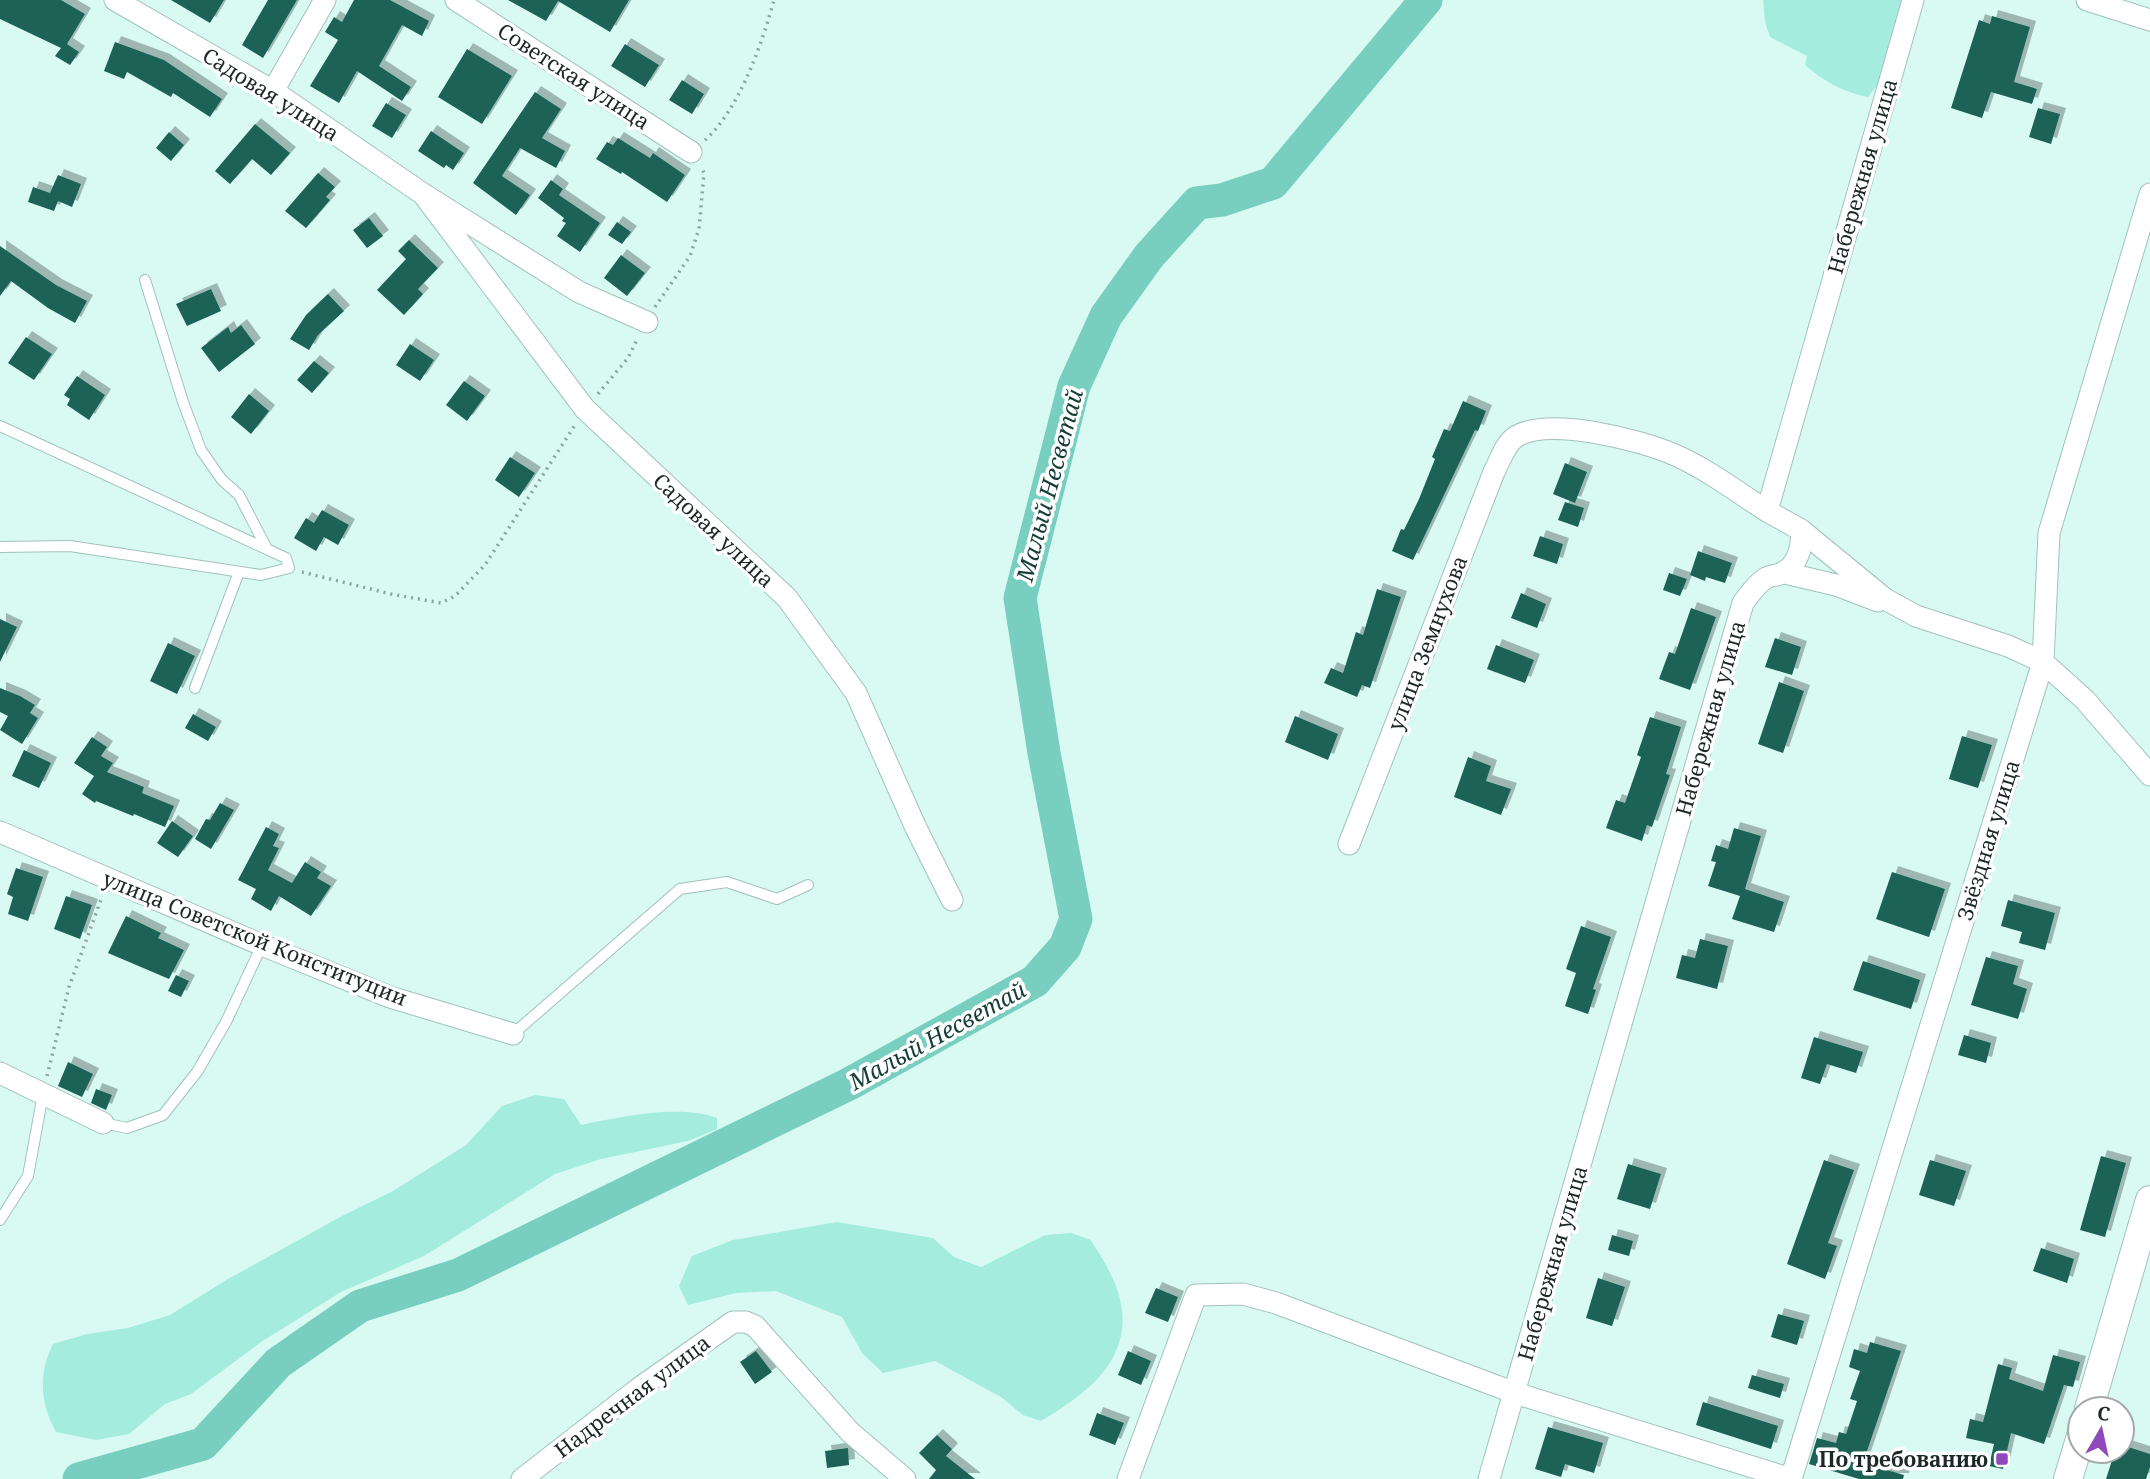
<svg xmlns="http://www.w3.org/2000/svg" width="2150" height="1479" font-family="'Noto Serif',serif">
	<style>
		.green { fill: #a4ecde }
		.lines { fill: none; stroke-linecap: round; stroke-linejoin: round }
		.river { stroke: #79cfbf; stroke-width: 33 }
		.building { fill: #1d6257; filter: url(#shadow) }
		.lane-casing { stroke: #a1c2bb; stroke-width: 12 }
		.street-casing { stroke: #a1c2bb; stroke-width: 23 }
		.secondary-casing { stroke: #a1c2bb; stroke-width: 30 }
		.path { stroke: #8ba49f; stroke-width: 3.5; stroke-dasharray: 2 5; stroke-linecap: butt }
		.lane { stroke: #fff; stroke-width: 10 }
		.street { stroke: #fff; stroke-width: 21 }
		.secondary { stroke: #fff; stroke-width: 28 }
		.poi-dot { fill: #9049bc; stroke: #fff; stroke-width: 2.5 }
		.labels { text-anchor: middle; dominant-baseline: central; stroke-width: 7; stroke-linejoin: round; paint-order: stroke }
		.street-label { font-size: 21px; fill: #1c2926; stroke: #fff }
		.poi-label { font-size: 21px; font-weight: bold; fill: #1c2926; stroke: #fff; text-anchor: end }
		.water-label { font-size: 23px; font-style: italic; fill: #153e37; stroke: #fff }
	</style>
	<defs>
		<filter id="shadow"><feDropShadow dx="6" dy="-6" stdDeviation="0" flood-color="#0004"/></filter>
	</defs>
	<rect width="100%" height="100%" fill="#d8faf3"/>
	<!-- green -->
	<path class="green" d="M1763,0H1925L1890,70L1868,97C1843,92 1825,82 1805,65L1807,56L1770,37L1765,22Z
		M535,1095L564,1099L581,1125C621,1117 678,1104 717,1118V1129L688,1141L601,1159L555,1174L424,1256L341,1292L261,1342L191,1394L165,1404L129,1434L96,1440L56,1432C40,1403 38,1374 53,1344L87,1334L128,1328L170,1315L228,1279L342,1216L393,1191L466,1145L502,1106Z
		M837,1222L933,1238L954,1257L981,1267L1045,1235L1071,1233L1091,1240C1102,1258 1115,1278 1120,1299C1134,1360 1086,1394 1041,1421L1023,1415L1001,1397L935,1361L883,1373L862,1353L842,1317L776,1291L736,1293L688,1305L679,1286L692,1256L733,1240Z"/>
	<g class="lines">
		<!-- river -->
		<path class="river" d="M79,1479L203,1444L278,1363L360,1306L458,1275L849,1084L1035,981L1065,947L1076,919L1044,753L1020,598L1074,386L1106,316L1149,256L1197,203L1222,200L1273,183L1426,0"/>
	</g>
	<!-- building -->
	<path class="building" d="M0,0H61L85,14L67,44L79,52L70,65L55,56L61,48L0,19Z
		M171,0H224L210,23Z
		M268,0H297L263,58L242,45Z
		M354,0H390L429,21L422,36L402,25L379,66L411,87L402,101L357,71L339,103L310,86L338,40L325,32L334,17L342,22Z
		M508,0H629L610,32L558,1L546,21Z
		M1992,16L2030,27L2014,82L2037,89L2032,104L1991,92L1982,118L1951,108L1979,20L1990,24Z
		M115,42L164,60L222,99L210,117L173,93L171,97L127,72L124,79L104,71Z
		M625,44L659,65L645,87L611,66Z
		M467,49L512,76L482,124L438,97Z
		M682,80L704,94L692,114L669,100Z
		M535,92L561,109L542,138L565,151L556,168L520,148L502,176L530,195L516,215L473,183Z
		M386,103L406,115L392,138L372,126Z
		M2038,108L2060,114L2051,144L2029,137Z
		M255,124L290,153L271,175L252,159L230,184L215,171Z
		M431,131L464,153L453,170L446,165L444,168L418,151Z
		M169,132L184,145L171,161L156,148Z
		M618,138L650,158L653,153L685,175L667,202L622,172L621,174L596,159L607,142L613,145Z
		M318,173L335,187L326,197L330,200L306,228L285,211Z
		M58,175L81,184L72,207L58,201L54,211L28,202L33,187L50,193Z
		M551,180L563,189L559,195L600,223L580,252L557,236L566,223L562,221L564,218L538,198Z
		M369,218L383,236L367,248L353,230Z
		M617,222L631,232L622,244L608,235Z
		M409,240L438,268L418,289L423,294L404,315L377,290L406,259L398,251Z
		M0,246L56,285L87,301L75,323L48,308L11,281L0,296Z
		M621,255L645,273L627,296L604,278Z
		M211,289L221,311L187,326L176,304Z
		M328,294L344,311L318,335L309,350L290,339L306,315Z
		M241,325L255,344L219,372L201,348L228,327L231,333Z
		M26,337L52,354L34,380L8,363Z
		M410,344L434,360L420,381L396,365Z
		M314,361L329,373L312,393L297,380Z
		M77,376L105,395L89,420L67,405L70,399L64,395Z
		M464,381L485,396L467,421L446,405Z
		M249,394L269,411L251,434L231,417Z
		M1463,401L1486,411L1478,431L1475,430L1413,560L1392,551L1401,529L1404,530L1419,499L1435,459L1432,457L1444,429L1450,431Z
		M510,457L535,473L519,497L495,480Z
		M1565,463L1587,472L1575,503L1553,494Z
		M1565,502L1584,508L1578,527L1558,520Z
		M322,510L349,525L338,545L324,537L316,551L294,538L306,518L314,523Z
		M1540,536L1563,544L1557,564L1533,556Z
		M1698,551L1732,563L1725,583L1706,577L1705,581L1690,575Z
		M1669,573L1687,579L1680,596L1663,590Z
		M1377,589L1401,597L1370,688L1362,685L1357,697L1324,683L1331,668L1343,673L1356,632L1363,635Z
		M1521,593L1546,604L1537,628L1511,618Z
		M1691,608L1716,617L1690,690L1659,679L1669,652L1675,654Z
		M0,619L17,627L0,662Z
		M1775,638L1801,647L1792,675L1765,667Z
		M168,643L195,656L177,694L150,681Z
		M1496,645L1534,660L1525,683L1487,669Z
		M1779,682L1804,691L1783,753L1758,744Z
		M0,688L20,696L35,705L30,713L38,718L22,744L0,730L8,716L0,712Z
		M193,714L216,727L208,741L185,728Z
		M1295,716L1338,734L1328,760L1285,742Z
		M1650,717L1681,727L1666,774L1670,775L1652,827L1647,825L1642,841L1606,828L1616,800L1625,803L1641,757L1637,755Z
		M1962,736L1992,745L1978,788L1949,779Z
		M92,737L107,747L101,756L113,763L107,772L144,787L142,793L174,806L165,827L134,814L133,816L96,801L95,803L82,794L94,776L74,763Z
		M24,750L51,763L39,788L12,776Z
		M1468,757L1491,766L1486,781L1511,789L1501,815L1454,797Z
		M220,803L234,810L211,849L195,839L206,819L210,820Z
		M172,821L193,836L178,857L157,843Z
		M266,827L279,834L273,846L279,848L268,870L292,883L305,862L321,872L317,878L331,886L311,916L279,896L271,911L251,899L256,889L238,880Z
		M1734,828L1761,836L1745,889L1784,902L1774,932L1732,919L1740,896L1708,886L1716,862L1711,861L1716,845L1728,849Z
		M16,868L43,877L28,921L8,914L13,897L7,894Z
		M1892,872L1945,889L1929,937L1876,919Z
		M66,896L92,905L80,939L54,929Z
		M2008,900L2055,913L2045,950L2019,943L2022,932L2001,926Z
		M126,916L161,933L158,938L184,950L169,979L108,953Z
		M1581,926L1611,937L1593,989L1596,990L1588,1014L1565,1006L1576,973L1566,969Z
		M1700,939L1728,946L1717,989L1676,978L1682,955L1695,958Z
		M1986,957L2018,966L2013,984L2027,989L2018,1019L1971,1005Z
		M1863,961L1920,980L1911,1009L1853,990Z
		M176,975L189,981L181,997L168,991Z
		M1964,1035L1991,1043L1986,1063L1958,1055Z
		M1814,1037L1863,1052L1856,1073L1827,1064L1820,1084L1801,1078Z
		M68,1062L93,1074L82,1097L58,1086Z
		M96,1089L112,1095L106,1110L91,1103Z
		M2101,1156L2126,1163L2105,1237L2080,1230Z
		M1824,1160L1854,1170L1828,1243L1837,1246L1825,1279L1787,1264Z
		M1930,1160L1966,1171L1954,1206L1919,1195Z
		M1628,1164L1661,1174L1650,1209L1617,1199Z
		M1612,1235L1633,1241L1629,1256L1608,1250Z
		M2041,1248L2074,1259L2067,1283L2033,1271Z
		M1598,1278L1625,1287L1612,1326L1586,1318Z
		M1156,1288L1178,1297L1168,1322L1145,1313Z
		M1778,1314L1804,1321L1797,1345L1771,1337Z
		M1870,1342L1901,1351L1863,1463L1904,1475L1903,1479H1859L1809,1464L1817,1438L1836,1443L1839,1432L1846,1434L1857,1401L1850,1399L1860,1371L1849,1367L1854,1349L1867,1353Z
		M756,1351L772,1372L755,1384L740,1362Z
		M1128,1351L1151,1361L1141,1385L1118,1375Z
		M2053,1355L2080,1362L2073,1387L2064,1385L2044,1444L2011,1433L2003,1469L1989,1466L1994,1444L1966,1438L1970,1419L1983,1422L1998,1364L2012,1368L2009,1379L2043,1391Z
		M1752,1375L1784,1384L1780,1398L1748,1388Z
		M1703,1402L1778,1426L1771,1449L1696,1425Z
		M1097,1413L1124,1423L1115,1445L1089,1435Z
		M1548,1427L1603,1443L1594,1473L1565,1464L1561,1477L1535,1469Z
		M937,1435L952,1449L946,1456L975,1479H929L936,1470L919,1453Z
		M2122,1445L2150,1454V1467L2146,1479H2106L2115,1451H2122Z
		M848,1448L849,1465L827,1468L825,1451Z"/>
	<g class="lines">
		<defs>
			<path id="lane" d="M145,280L183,402L201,450L222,480L239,495L267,549
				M0,426L286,558L289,568L261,575L70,546L0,547
				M195,688L239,572
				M513,1034L680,889L727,882L777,899L808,885
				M103,1123L127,1128L163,1115L197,1072L226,1022L262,945
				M0,1220L28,1176L43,1094"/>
			<path id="street" d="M115,0L273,91L423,194L579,292L647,322
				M456,0L691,152
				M2087,0L2150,20
				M273,91L325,0
				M423,194L585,409L787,598L856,693L916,828L952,900
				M1801,530L1885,599L1916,616L2008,646L2043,662L2085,700L2150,775
				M1785,573L1836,585L1878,601
				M0,832L262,945L390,997L513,1034
				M1349,844L1494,472C1500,461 1505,443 1517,436C1551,417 1641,440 1675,455C1707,469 1737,492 1767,511
				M0,1073L103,1123
				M522,1479L638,1389L733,1322H746L755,1326L850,1432L905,1479
				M1128,1479L1196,1295L1243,1294L1276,1303L1515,1393L1791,1479
				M1489,1479L1743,603C1750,594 1756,584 1766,578C1771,575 1777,576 1782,573C1798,566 1803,545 1801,530L1767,511L1913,0
				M1791,1479L2043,662L2049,533L2150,194"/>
			<path id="secondary" d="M2089,1409L2150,1200
				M2068,1479L2080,1439"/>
		</defs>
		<!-- lane casing -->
		<use href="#lane" class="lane-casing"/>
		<!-- street casing -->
		<use href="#street" class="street-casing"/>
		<!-- secondary casing -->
		<use href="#secondary" class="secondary-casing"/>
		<!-- path -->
		<path class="path" d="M705,140C739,110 762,44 774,0
			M655,307L690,256L699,229L704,173L701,167
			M598,394L628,358L638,338
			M302,572L391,594L441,603L455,596L485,565L575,425
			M47,1076L69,987L102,897"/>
		<!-- lane -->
		<use href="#lane" class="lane"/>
		<!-- street -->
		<use href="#street" class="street"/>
		<!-- secondary -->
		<use href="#secondary" class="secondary"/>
	</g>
	<!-- markers -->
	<rect class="poi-dot" x="1995" y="1452" width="14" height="14" rx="3.5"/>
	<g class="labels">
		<!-- street labels -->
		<g class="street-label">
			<text transform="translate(574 76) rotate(33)">Советская улица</text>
			<text transform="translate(271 94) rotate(32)">Садовая улица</text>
			<text transform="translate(1862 176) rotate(-74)">Набережная улица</text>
			<text transform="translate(714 530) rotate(43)">Садовая улица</text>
			<text transform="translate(1427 643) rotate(-69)">улица Земнухова</text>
			<text transform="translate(1710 718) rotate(-74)">Набережная улица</text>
			<text transform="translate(1988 840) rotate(-73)">Звёздная улица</text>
			<text transform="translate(255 938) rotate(22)">улица Советской Конституции</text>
			<text transform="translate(1552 1263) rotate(-74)">Набережная улица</text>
			<text transform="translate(632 1396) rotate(-37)">Надречная улица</text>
		</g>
		<!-- poi labels -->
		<g class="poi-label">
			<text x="1988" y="1459">По требованию</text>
		</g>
		<!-- water labels -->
		<g class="water-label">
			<text transform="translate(1049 485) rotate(-75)">Малый Несветай</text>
			<text transform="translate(937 1035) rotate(-29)">Малый Несветай</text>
		</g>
	</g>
	<!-- north arrow -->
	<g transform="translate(2101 1430) rotate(9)"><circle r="33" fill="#ffffff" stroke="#a4a9a8" stroke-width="2"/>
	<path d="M0-5L12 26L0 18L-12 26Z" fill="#9049bc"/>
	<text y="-10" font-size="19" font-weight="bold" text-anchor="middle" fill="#1c2926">С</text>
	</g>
</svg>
